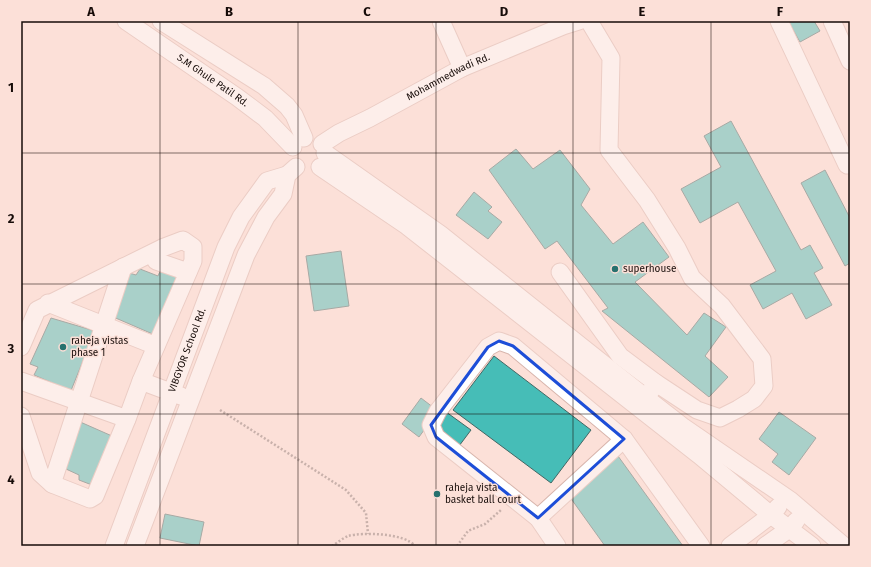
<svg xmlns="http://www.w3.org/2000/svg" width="871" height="567" font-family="'Fira Sans',sans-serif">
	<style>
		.building { fill: #46bdb7; stroke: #426764 }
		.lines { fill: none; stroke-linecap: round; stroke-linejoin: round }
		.minor-casing { stroke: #d8b5ac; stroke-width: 19 }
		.path { stroke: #8c7973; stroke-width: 2.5; stroke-dasharray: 2 2; stroke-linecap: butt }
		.minor { stroke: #fff; stroke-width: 17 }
		.marked { fill: none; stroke: #1d4ed8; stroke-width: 3; stroke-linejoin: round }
		.grid { fill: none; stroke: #160b08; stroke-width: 1; stroke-opacity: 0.55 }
		.poi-dot { fill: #27716e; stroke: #fce0d8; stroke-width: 1.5 }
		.labels { text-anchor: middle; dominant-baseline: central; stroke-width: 3; stroke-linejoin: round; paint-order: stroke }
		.street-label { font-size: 10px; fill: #160b08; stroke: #fce0d8 }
		.poi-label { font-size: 10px; fill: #160b08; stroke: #fce0d8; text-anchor: start }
		.neatline { fill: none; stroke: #160b08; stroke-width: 1.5 }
		.grid-label { font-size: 13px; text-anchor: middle; font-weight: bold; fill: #160b08 }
	</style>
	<rect width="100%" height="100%" fill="#fce0d8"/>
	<!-- building -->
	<path class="building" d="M788,21H814L820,31L800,42Z
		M731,121L801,250L810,245L823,268L814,273L832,305L806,319L792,293L763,309L750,285L776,271L738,202L700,223L681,189L721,167L704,136Z
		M516,149L533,169L560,150L590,189L581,205L613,244L643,222L669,257L635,282L687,335L704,313L726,327L705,356L728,377L709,397L602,311L608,308L557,241L545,249L489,170Z
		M825,170L850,218V263L845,266L801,183Z
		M474,192L492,207L488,211L502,222L488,239L456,215Z
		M341,251L349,306L314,311L306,256Z
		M140,269L158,276L161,269L178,277L155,335L111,316L129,273L136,275Z
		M51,318L95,331L70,393L53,389L55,384L34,375L38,367L30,364Z
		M494,356L591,430L551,483L453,410Z
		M421,398L438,411L419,437L402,424Z
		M442,409L471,430L459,446L431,425Z
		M779,412L816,438L789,475L772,462L778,454L759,439Z
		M78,421L112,436L92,485L79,480V475L66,469Z
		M618,456L683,546H605L567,493Z
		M165,514L204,522L199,546L160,538Z"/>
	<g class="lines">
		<defs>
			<g id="minor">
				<path id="s1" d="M126,21L237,97L265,118L293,147"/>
				<path d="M161,21L264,86L287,106L294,115L304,138"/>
				<path d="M441,21L462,68"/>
				<path d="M589,21L611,58L609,150L647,200L677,248L692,278L722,306L762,359L764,386L754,399L738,409L720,418L697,410L656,383L646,398"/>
				<path d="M779,21L847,165"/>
				<path d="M832,21L850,61"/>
				<path id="s2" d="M322,144L339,133L370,118L462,68L563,26L579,21"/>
				<path d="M325,153L440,234L646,398L682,426L790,500L844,546"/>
				<path d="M320,167L407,226L699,455L771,515L812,546"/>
				<path d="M156,261L188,272"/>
				<path d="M560,272L620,356L656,383"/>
				<path d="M48,303L156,346"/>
				<path d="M21,347L37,310L162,248L183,240L193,247V261L141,381L127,419L95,496L90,499L52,484L40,473L21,416"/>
				<path d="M21,381L127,419"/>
				<path d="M141,381L181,396"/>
				<path d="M52,484L123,267"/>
				<path d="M538,518L624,439"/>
				<path id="s3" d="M114,546L226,247L241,217L267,181L287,175"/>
				<path d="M135,546L246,255L266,217L283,194L287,175L296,167"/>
				<path d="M557,546L538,518L436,437L431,425L438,411L488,347L499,341L513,346L624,439L701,546"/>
				<path d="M730,546L771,515L778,507"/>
				<path d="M765,546L789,529L796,521"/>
			</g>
		</defs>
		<!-- minor casing -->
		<use href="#minor" class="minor-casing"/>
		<!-- path -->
		<path class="path" d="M220,410L346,490L366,513L368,534
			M332,546C337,543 343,538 348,536C362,532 405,533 415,546
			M457,546L468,531L485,524L501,510"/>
		<!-- minor -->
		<use href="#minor" class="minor"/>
	</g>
	<!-- marked area -->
	<path d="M0 0H871V567H0ZM499,341L513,346L624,439L538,518L436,437L431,425L488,347Z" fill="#fce0d8" fill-opacity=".55" fill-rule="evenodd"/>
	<path class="marked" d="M499,341L513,346L624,439L538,518L436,437L431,425L488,347Z"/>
	<!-- grid -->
	<path class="grid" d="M160,21V546M298,21V546M436,21V546M573,21V546M711,21V546M21,153H850M21,284H850M21,414H850"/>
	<!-- markers -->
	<g class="poi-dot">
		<circle cx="615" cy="269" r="4"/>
		<circle cx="63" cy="347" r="4"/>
		<circle cx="437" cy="494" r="4"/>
	</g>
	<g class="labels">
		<!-- street labels -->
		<g class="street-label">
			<text stroke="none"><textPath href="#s2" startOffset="143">Mohammedwadi Rd.</textPath></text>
			<text stroke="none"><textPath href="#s1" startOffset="105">S.M Ghule Patil Rd.</textPath></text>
			<text stroke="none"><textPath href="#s3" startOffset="209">VIBGYOR School Rd.</textPath></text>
		</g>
		<!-- poi labels -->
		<g class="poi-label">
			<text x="623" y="269">superhouse</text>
			<text x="71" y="341">raheja vistas<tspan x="71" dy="12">phase 1</tspan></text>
			<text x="445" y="488">raheja vista<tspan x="445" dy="12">basket ball court</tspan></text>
		</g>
	</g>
	<!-- border -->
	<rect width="871" height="567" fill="none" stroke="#fce0d8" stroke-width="44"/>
	<rect x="22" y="22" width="827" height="523" class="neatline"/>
	<g class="grid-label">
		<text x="91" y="16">A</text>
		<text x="229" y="16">B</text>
		<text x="367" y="16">C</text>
		<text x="504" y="16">D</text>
		<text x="642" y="16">E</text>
		<text x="780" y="16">F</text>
		<text x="11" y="92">1</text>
		<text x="11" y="223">2</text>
		<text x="11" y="353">3</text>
		<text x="11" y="484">4</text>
	</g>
</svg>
